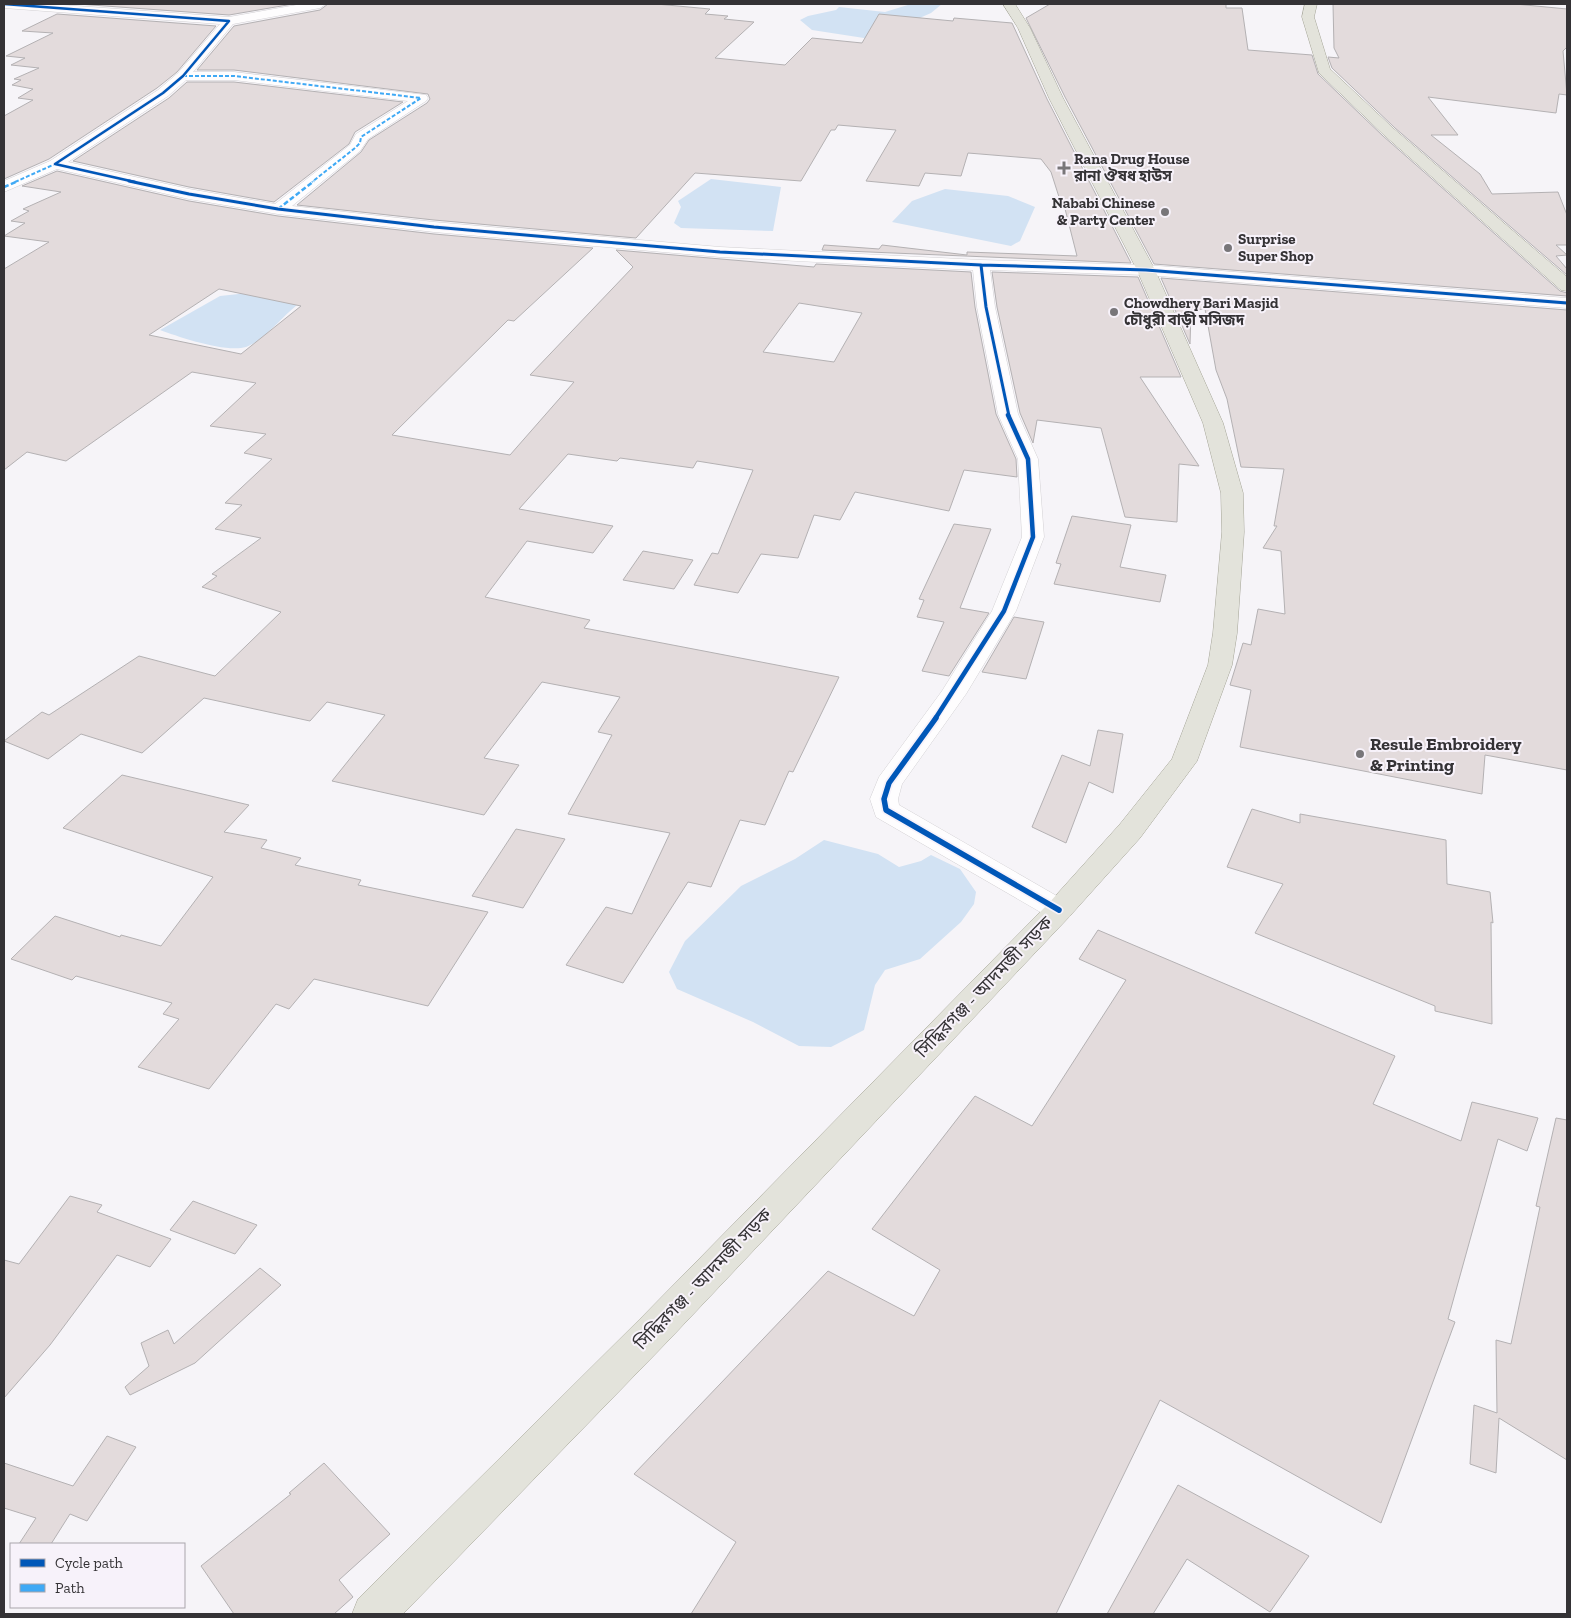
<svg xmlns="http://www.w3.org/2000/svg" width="1571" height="1618" font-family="'Zilla Slab','Noto Sans Bengali',serif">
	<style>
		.water { fill: #d2e2f3 }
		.building { fill: #e3dbdc; stroke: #b4b1b3; fill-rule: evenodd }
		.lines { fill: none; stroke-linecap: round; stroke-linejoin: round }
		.minor-casing { stroke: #d3d1d4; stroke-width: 1 }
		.primary-casing { stroke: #a5a597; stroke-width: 1 }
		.minor { fill: #fefdfe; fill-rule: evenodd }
		.primary { fill: #e3e3db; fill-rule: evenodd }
		.quiet-far1 { stroke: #3fa9f5; stroke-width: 2; stroke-dasharray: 4 2; stroke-linecap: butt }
		.quiet { stroke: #3fa9f5; stroke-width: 2.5; stroke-dasharray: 5 2.5; stroke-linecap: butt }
		.cycleway-far3-casing { stroke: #f7f2fa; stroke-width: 4 }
		.cycleway-far2-casing { stroke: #f7f2fa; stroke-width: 5 }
		.cycleway-far1-casing { stroke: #f7f2fa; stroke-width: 7 }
		.cycleway-casing { stroke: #f7f2fa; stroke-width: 9 }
		.cycleway-far3 { stroke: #0057b8; stroke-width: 2.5 }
		.cycleway-far2 { stroke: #0057b8; stroke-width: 3 }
		.cycleway-far1 { stroke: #0057b8; stroke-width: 4.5 }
		.cycleway { stroke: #0057b8; stroke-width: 5.5 }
		.poi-dot { fill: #787679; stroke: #f7f2fa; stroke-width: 2 }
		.labels { text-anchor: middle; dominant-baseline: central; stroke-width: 4; stroke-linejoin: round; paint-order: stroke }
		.far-poi-label { font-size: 15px; font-weight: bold; fill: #343235; stroke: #f7f2fa; text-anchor: start }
		.poi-label { font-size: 18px; font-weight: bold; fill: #343235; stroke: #f7f2fa; text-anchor: start }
		.street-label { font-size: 18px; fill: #343235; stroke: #f7f2fa }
	</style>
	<rect width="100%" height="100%" fill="#f6f4f8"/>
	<!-- water -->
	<path class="water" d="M911,4H942L931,13L897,28L877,40L812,30L800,20L808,16L836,10L839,7L885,12Z
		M711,179L781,187L773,231L681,228L674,223L681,207L678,201Z
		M945,189L1008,196L1035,207L1020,241L1011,246L892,222L912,201Z
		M248,293L297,305C283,316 262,342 246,347C226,353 179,337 160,330L220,296Z
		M824,840L878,854L899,867L921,861L931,855L960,869L976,892L974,904L961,922L920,959L885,970L875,985L864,1030L831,1047L799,1046L753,1022L677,989L669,972L685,941L741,886L795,859Z"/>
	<!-- building -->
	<path class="building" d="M78,4H293L229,15Z
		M328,4H656L710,9L705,14L728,16L724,19L754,22L715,58L785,65L812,38L862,43L879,14L953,21L954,18L1012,23L1047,99L1131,263L822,250L824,245L879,249L882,245L967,255V252L1077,256L1062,197H1059L1051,172L1041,159L968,153L961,176L925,173L919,186L866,181L896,130L838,125L835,130H831L801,181L695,173L636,238L434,220L297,205L361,152L369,140L427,103L430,99L428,94L234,70H197L234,26L320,10Z
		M1050,4H1226V8H1242L1248,50L1312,55L1318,74L1383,136L1560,291L1567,293V296L1154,264L1065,97L1026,18Z
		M1333,4H1515L1567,9V47L1563,51L1567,95L1559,94L1556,113L1428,97L1458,135H1431L1480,174L1492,194L1558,192L1567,215V245H1556L1567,255L1556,256L1567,269V275L1395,128L1332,68L1328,57L1339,58L1334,48Z
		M57,14L216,26L177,72L157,88L49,159L4,179V116L33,100L18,98L33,89L12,85L21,80L14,79L39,68L11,65L25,58L6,56L53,33L22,31Z
		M187,82H234L403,102L355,132L349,144L274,202L189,187L73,161L169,98Z
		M57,171L189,201L278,216L434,234L593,248L514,321L508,320L392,435L510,455L574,382L530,375L633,267L616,250L814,267L816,264L971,272L975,307L996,414L1016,459L1017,477L964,470L949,511L855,492L840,520L814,515L798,558L761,554L738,593L694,585L712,553L718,554L753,470L697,461L693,468L620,458L617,461L568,454L519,509L613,526L593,553L527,541L485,597L590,620L584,628L839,677L793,772L789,771L765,825L740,820L711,887L688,882L623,983L566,965L606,907L632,914L670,833L568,814L612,735L598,732L620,697L542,682L484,758L519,765L484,815L332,781L385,715L327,702L310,721L204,698L142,753L81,734L48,759L4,741L42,712L49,715L139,656L215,676L281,612L202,587L217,576L212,574L261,538L215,529L242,505L225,503L272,459L244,453L266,434L210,426L256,383L192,372L66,461L27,452L4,470V269L49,242L4,236L25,223L11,221L29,211L23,209L61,192L22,186ZM219,289L301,306L241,354L149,335ZM799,303L862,313L834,362L763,352Z
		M992,272L1138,277L1181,377H1140L1199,466L1179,464L1177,522L1125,517L1101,428L1037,420L1033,443L1020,413L997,307Z
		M1161,278L1567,310V770L1485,755L1482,794L1240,747L1251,690L1230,685L1243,643L1251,645L1258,609L1285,614L1281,551L1263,548L1277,526H1274L1284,469L1241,467L1227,399L1216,370L1205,309L1191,310L1190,344Z
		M1072,516L1131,525L1120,567L1166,575L1160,602L1054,584L1061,564L1056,563Z
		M954,524L991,529L960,608L989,613L949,676L922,671L944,622L917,617L924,600L919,599Z
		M643,551L693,560L674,589L623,580Z
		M1014,617L1044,622L1026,679L982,672Z
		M1098,730L1123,734L1113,793L1089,782L1066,843L1032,827L1062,755L1090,766Z
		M122,775L249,805L224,832L267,840L261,848L301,858L295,865L361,880L358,885L488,912L428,1006L314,979L289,1009L276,1004L209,1089L138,1067L179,1019L163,1014L172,1003L76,976L72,980L11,959L55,916L120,937L121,935L161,946L213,877L63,828Z
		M1252,809L1300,823V814L1446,840L1447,884L1490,892L1493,923L1491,922L1492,1024L1435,1011V1006L1255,933L1283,884L1227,867Z
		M516,829L565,839L523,908L472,896Z
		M1098,930L1395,1056L1373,1104L1461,1141L1472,1102L1538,1118L1527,1151L1498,1139L1448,1319L1455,1322L1381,1523L1160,1400L1056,1614H691L736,1542L634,1474L828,1271L914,1316L940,1270L872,1229L975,1096L1032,1126L1126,980L1079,959Z
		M1556,1118L1567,1120V1460L1499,1418L1496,1473L1470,1464L1474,1405L1497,1413L1496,1340L1511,1344L1540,1207L1536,1206Z
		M70,1196L102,1205L97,1212L171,1239L150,1267L117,1255L50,1345L4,1398V1260L19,1264Z
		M193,1201L257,1225L235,1254L170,1230Z
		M260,1268L281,1285L195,1363L130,1395L125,1387L149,1366L141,1343L168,1330L174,1344Z
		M107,1436L136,1447L87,1521L70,1514L51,1544H19L36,1518L4,1508V1463L73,1486Z
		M324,1463L390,1534L339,1580L353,1597L334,1614H234L201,1566L291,1494L289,1493Z
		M1178,1485L1309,1556L1270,1612L1187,1559L1153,1614H1107Z"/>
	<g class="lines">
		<defs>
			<path id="minor" d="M4,4H49L229,17L302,4H326L320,8L233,24L193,72H234L426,95L428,98L426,101L368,139L360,151L292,206L434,222L720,247L981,260L1146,265L1567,298V308L1146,275L990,270L995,307L1018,414L1038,459L1044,537L1016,611L966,694L902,784L898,799L899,805L1069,903L1074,910L1069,917L1059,921L1049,917L876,817L870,799L879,777L942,691L992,611L1022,537L1018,459L998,414L977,307L973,270L720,257L434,232L278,214L189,199L57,169L4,192V181L50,161L158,90L178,73L220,24L4,8ZM186,80H234L408,101L356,134L350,145L275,204L189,189L68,162L168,96Z"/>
			<path id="primary" d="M1003,4H1015L1030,28L1063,98L1155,270L1223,423L1243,493L1244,532L1237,633L1232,665L1197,761L1140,838L1069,917L667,1342L403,1614H352L358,1599L641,1318L1049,903L1120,824L1172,759L1208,665L1213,633L1222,532L1221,493L1203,423L1137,270L1049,98L1018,28Z
				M1305,4H1317L1314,17L1330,69L1394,129L1567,277V291L1561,290L1384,135L1319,73L1302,17Z"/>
		</defs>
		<!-- minor casing -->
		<use href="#minor" class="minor-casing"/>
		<!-- primary casing -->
		<use href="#primary" class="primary-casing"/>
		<!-- minor -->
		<use href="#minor" class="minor"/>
		<!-- primary -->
		<use href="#primary" class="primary"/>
		<!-- quiet-far1 -->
		<path class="quiet-far1" d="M183,76H234L421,98L361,137L360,143L355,148L312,182
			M15,182L55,164"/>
		<!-- quiet -->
		<path class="quiet" d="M4,187L18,181
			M278,209L314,181"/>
		<defs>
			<path id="cycleway-far3" d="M4,4L229,21L183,76L163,93L55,164L135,182"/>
			<path id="cycleway-far2" d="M129,181L189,194L278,209L434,227L720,252L981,265L1146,270L1567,303
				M981,265L986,307L1009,416"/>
			<path id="cycleway-far1" d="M935,719L1004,611L1033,537L1028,459L1008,415"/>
			<path id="cycleway" d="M936,718L889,783L884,799L886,810L1059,910"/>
		</defs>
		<!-- cycleway-far3 casing -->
		<use href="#cycleway-far3" class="cycleway-far3-casing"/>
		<!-- cycleway-far2 casing -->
		<use href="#cycleway-far2" class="cycleway-far2-casing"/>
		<!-- cycleway-far1 casing -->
		<use href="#cycleway-far1" class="cycleway-far1-casing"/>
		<!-- cycleway casing -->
		<use href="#cycleway" class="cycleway-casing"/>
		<!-- cycleway-far3 -->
		<use href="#cycleway-far3" class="cycleway-far3"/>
		<!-- cycleway-far2 -->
		<use href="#cycleway-far2" class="cycleway-far2"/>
		<!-- cycleway-far1 -->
		<use href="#cycleway-far1" class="cycleway-far1"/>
		<!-- cycleway -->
		<use href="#cycleway" class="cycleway"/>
	</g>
	<!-- markers -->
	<g class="poi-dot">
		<path d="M1061.5 160.5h5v5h5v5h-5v5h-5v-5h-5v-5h5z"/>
		<circle cx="1165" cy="212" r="5"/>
		<circle cx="1228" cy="248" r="5"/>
		<circle cx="1114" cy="312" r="5"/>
		<circle cx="1360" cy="754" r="5"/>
	</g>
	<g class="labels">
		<!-- far-poi labels -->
		<g class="far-poi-label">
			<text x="1074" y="159">Rana Drug House<tspan x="1074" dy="17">রানা ঔষধ হাউস</tspan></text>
			<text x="1155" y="203" text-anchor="end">Nababi Chinese<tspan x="1155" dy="17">&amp; Party Center</tspan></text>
			<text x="1238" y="239">Surprise<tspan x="1238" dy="17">Super Shop</tspan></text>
			<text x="1124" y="303">Chowdhery Bari Masjid<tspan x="1124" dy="17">চৌধুরী বাড়ী মসিজদ</tspan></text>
		</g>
		<!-- poi labels -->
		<g class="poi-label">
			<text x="1370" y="744">Resule Embroidery<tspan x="1370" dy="21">&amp; Printing</tspan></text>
		</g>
		<!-- street labels -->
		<g class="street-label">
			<text transform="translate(984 987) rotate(-46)">সিদ্ধিরগঞ্জ - আদমজী সড়ক</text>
			<text transform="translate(703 1279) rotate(-46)">সিদ্ধিরগঞ্জ - আদমজী সড়ক</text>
		</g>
	</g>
	<!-- border -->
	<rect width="1571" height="1618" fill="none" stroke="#343235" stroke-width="10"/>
	<!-- legend -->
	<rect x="10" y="1543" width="175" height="65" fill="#f7f2fa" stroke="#a9a5ab"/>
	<rect x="20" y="1559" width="25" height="8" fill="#0057b8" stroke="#a9a5ab"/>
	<text x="55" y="1568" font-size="15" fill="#343235">Cycle path</text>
	<rect x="20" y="1584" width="25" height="8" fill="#3fa9f5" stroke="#a9a5ab"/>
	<text x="55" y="1593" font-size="15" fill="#343235">Path</text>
</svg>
